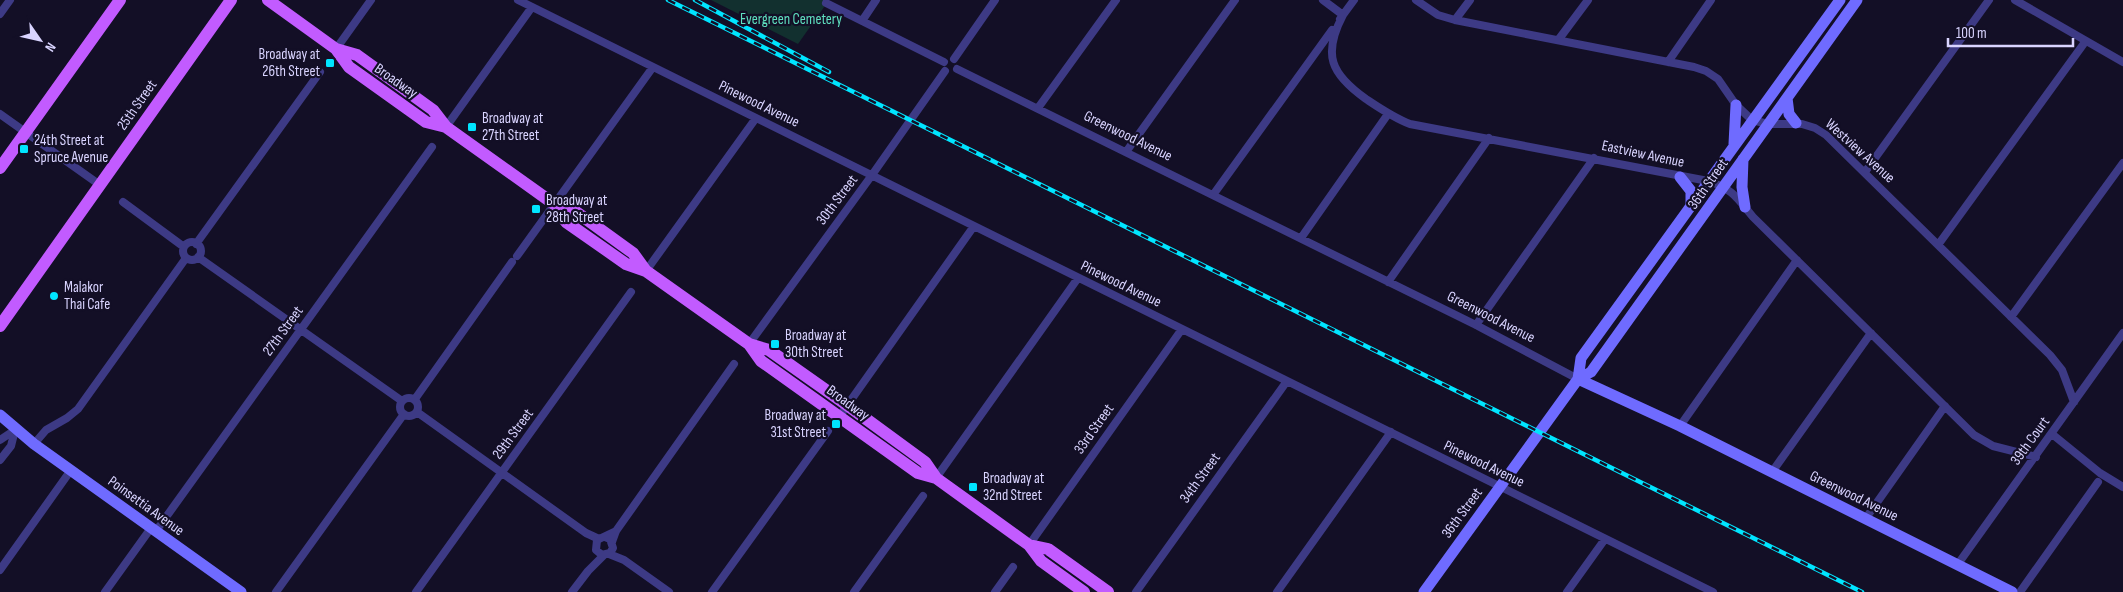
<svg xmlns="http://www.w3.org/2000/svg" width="2123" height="592" font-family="'Sofia Sans Condensed',sans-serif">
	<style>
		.green { fill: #12302f }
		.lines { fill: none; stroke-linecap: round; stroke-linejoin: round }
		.street { stroke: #3d3a85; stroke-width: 8 }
		.secondary { stroke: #6f6bff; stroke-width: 11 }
		.primary { stroke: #c25bff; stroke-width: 12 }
		.rail-casing { stroke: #00e5ff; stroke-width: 4.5 }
		.rail { stroke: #130f26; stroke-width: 2.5; stroke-dasharray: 8; stroke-linecap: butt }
		.poi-dot { fill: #00e5ff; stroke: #130f26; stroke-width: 2 }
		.labels { text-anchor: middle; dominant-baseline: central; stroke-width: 4.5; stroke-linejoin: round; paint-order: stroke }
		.park-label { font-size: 15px; fill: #5fe0c0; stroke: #130f26 }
		.poi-label { font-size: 15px; fill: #d9d4ff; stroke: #130f26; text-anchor: start }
		.street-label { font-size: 15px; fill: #d9d4ff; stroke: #130f26 }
	</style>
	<rect width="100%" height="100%" fill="#130f26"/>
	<!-- green -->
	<path class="green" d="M711,0H829L798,44Z"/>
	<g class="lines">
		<!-- street -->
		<path class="street" d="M518,0L1713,592
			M1323,0L1343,15
			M1416,0L1438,15L1455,20L1694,67L1706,71L1718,79L1736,105L1752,120L1768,124H1802L1815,128L1826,135L2050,355L2062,370L2074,402
			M2015,0L2123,62
			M826,3L944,62
			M0,14L10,0
			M1343,15C1322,55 1331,74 1366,99C1381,109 1394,118 1410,124L1708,181C1733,189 1737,198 1753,217L1974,435L1993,446L2036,457
			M1340,19L1354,0
			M1455,20L1470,0
			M862,21L876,0
			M1559,39L1588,0
			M336,49L371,0
			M954,59L995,0
			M1668,62L1711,0
			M957,69L1476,325L1578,379
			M1038,108L1116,0
			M0,114L100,185
			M446,127L532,7
			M1126,152L1235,0
			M1865,172L1989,0
			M1213,195L1332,30
			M123,202L184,247
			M1301,238L1388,114
			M183 251a9 9 0 1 1 18 0a9 9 0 1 1-18 0Z
			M196,244L320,72
			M1938,245L2085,42
			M517,256L653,67
			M198,257L402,401
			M646,271L756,118
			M1388,282L1489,138
			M2011,317L2123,163
			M1476,325L1594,158
			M749,344L872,175L945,71
			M400 407a9 9 0 1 1 18 0a9 9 0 1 1-18 0Z
			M415,399L512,262
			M417,412L586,533L599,539
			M839,417L974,226
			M1680,426L1797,260
			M2052,434L2100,473L2123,487
			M0,440L15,430
			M34,444L46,430L67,418L78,409L186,258
			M0,460L11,446L15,430
			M1772,472L1871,333
			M936,478L1078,278
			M1866,518L1945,406
			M156,531L432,147
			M605,537L610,539L613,548L610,553L602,555L596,550L597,540L616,531
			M612,542L616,531L734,364
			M1029,545L1182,329
			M609,554L624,560L669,592
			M1958,564L2123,333
			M0,570L71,470
			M105,592L151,528
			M276,592L404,414
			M416,592L631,292
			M572,592L588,571L604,555
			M712,592L828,431
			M854,592L923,496
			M995,592L1013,567
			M1136,592L1287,381
			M1277,592L1391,432
			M1567,592L1605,539
			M2020,592L2098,482"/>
		<!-- secondary -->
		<path class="secondary" d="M1787,98L1789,114L1796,123
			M1734,144L1736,105
			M1743,159L1742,187L1745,207
			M1680,177L1691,191V205
			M1578,379L1680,426L2012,592
			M1578,379L1591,372L1857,0
			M0,415L34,444L241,592
			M1424,592L1578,379L1581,358L1840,0"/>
		<!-- primary -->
		<path class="primary" d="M268,0L336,49L349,67L426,122L446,127
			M336,49L357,55L433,110L446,127L554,204L566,222L626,264L646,271
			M0,168L120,0
			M554,204L575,211L633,253L646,271L749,344L769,350L847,405L925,462L936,478
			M0,326L231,0
			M749,344L761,361L918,473L936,478L1029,545L1041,561L1084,592
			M1029,545L1048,549L1108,592"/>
		<defs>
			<path id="rail" d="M668,0L1862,592
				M695,0L829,72"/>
		</defs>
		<!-- rail casing -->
		<use href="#rail" class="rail-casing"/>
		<!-- rail -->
		<use href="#rail" class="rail"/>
	</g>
	<!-- markers -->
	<g class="poi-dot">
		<rect x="325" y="58" width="10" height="10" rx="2.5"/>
		<rect x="467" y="122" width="10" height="10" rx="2.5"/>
		<rect x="19" y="144" width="10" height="10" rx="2.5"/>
		<rect x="531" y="204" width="10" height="10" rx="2.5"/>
		<circle cx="54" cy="296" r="5"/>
		<rect x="770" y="339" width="10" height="10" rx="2.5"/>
		<rect x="831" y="419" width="10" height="10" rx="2.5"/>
		<rect x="968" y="482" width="10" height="10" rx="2.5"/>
	</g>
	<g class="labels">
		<!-- park labels -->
		<g class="park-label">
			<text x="791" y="19">Evergreen Cemetery</text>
		</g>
		<!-- poi labels -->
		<g class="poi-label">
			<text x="320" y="54" text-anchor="end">Broadway at<tspan x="320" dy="17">26th Street</tspan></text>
			<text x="482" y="118">Broadway at<tspan x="482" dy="17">27th Street</tspan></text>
			<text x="34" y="140">24th Street at<tspan x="34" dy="17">Spruce Avenue</tspan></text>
			<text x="546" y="200">Broadway at<tspan x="546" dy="17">28th Street</tspan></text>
			<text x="64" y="287">Malakor<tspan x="64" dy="17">Thai Cafe</tspan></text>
			<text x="785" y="335">Broadway at<tspan x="785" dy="17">30th Street</tspan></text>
			<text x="826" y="415" text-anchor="end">Broadway at<tspan x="826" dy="17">31st Street</tspan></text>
			<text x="983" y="478">Broadway at<tspan x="983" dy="17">32nd Street</tspan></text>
		</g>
		<!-- street labels -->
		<g class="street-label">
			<text transform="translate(396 81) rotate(35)">Broadway</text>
			<text transform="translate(759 104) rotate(26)">Pinewood Avenue</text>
			<text transform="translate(137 105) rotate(-55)">25th Street</text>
			<text transform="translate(1128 136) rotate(26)">Greenwood Avenue</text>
			<text transform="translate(1860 151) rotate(42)">Westview Avenue</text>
			<text transform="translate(1643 154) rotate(12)">Eastview Avenue</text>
			<text transform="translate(1708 184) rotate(-55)">36th Street</text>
			<text transform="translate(837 200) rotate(-53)">30th Street</text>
			<text transform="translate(1121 284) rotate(26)">Pinewood Avenue</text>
			<text transform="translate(1491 317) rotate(27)">Greenwood Avenue</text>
			<text transform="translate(283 331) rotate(-54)">27th Street</text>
			<text transform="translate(848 403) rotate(36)">Broadway</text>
			<text transform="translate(1094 429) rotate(-55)">33rd Street</text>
			<text transform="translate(513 434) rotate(-54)">29th Street</text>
			<text transform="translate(2030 441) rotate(-54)">39th Court</text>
			<text transform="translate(1484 464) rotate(26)">Pinewood Avenue</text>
			<text transform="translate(1200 478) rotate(-54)">34th Street</text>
			<text transform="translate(1854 496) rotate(26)">Greenwood Avenue</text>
			<text transform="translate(146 506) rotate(36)">Poinsettia Avenue</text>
			<text transform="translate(1462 513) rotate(-54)">36th Street</text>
		</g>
	</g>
	<!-- north arrow -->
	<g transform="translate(40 40) rotate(124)" stroke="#130f26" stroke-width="4" paint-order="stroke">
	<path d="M0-4L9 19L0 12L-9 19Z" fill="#d9d4ff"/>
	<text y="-8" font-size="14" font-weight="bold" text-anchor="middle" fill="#d9d4ff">N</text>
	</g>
	<!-- scale -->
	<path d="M1948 38v8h125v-8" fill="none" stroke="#d9d4ff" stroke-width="2.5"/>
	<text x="1956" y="38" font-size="15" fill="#d9d4ff" stroke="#130f26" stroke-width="4" paint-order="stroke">100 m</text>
</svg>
